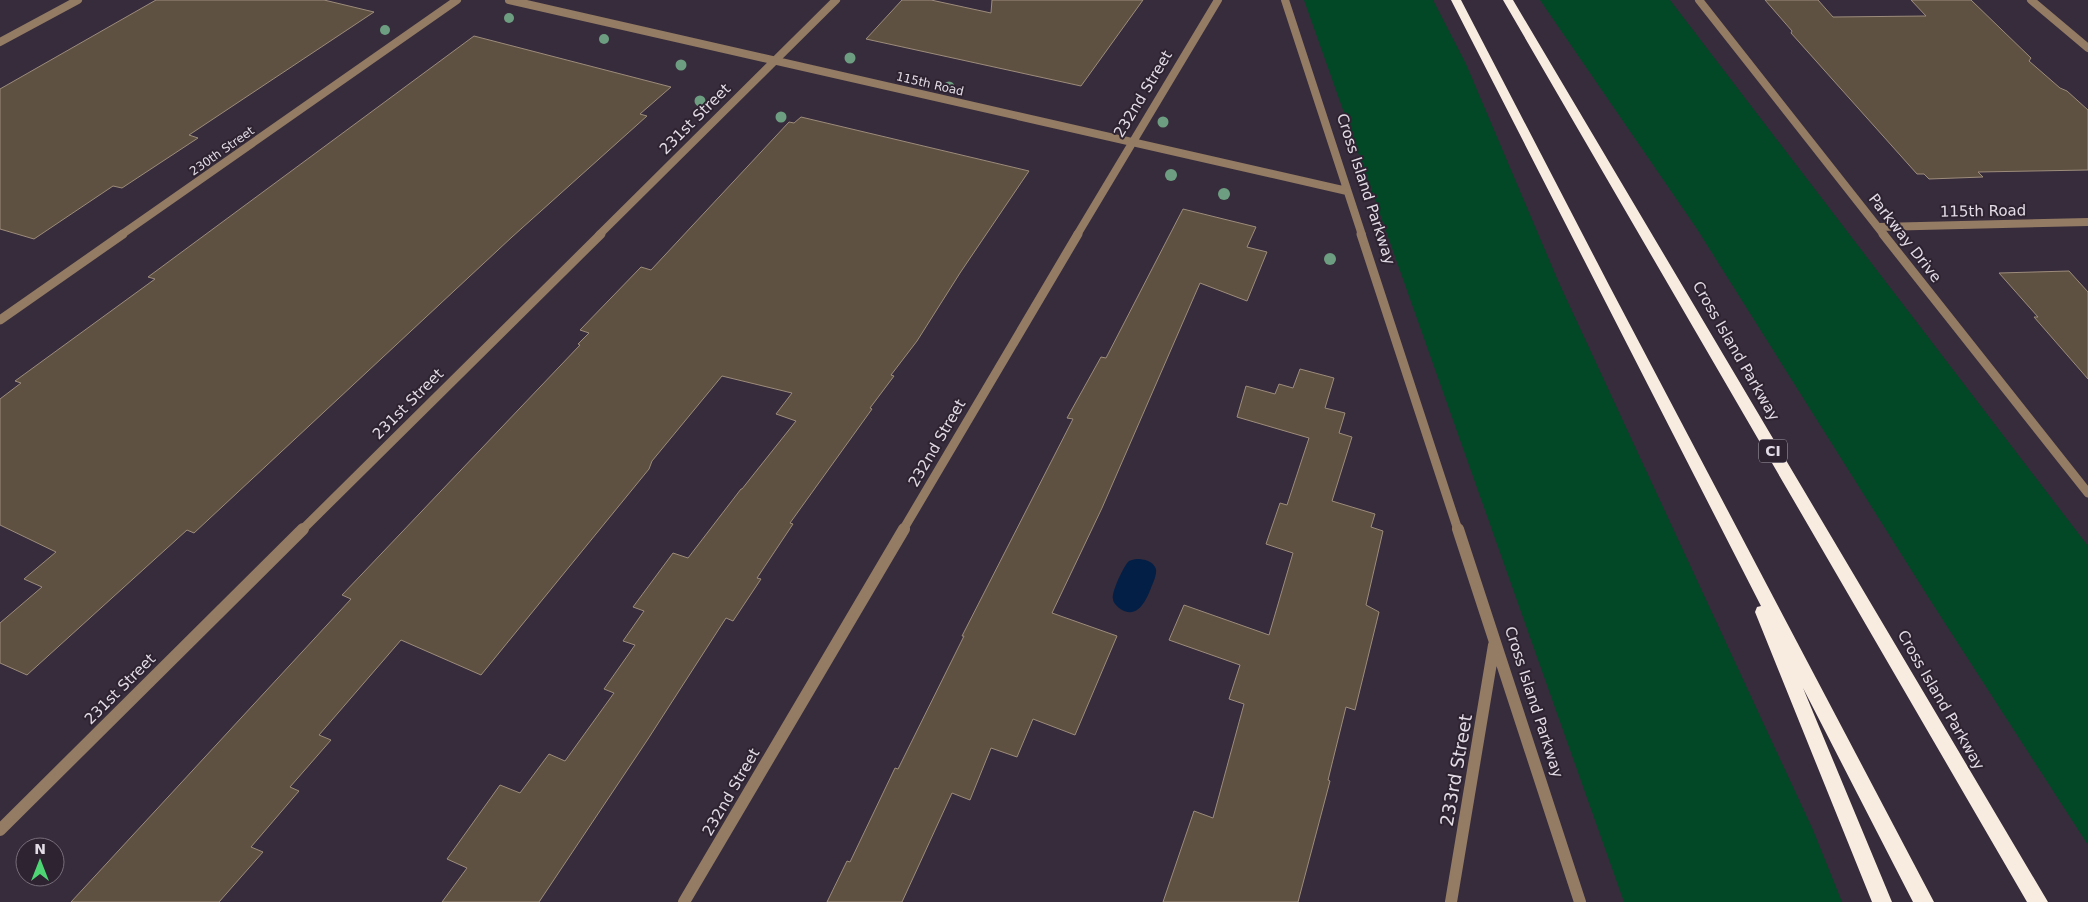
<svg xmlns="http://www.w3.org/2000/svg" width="2088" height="902" viewBox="0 0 2088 902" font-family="'DejaVu Sans',sans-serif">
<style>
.green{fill:#024826}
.water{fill:#041f46}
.building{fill:#5f5142;stroke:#9c8c7c}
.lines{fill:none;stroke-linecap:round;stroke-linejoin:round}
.street-far2{stroke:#937b64;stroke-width:8}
.street-far1{stroke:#937b64;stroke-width:9}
.street{stroke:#937b64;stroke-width:12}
.highway{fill:#f8ece1;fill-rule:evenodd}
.tree{fill:#6d9e81}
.labels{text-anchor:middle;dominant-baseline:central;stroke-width:4;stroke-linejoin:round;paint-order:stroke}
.far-street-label{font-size:12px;fill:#e3dce6;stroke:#2d2331}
.shield{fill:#2d2331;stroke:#aca4b0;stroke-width:1}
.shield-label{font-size:14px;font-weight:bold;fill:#e3dce6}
.street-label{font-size:15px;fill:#e3dce6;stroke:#2d2331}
.near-street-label{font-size:18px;fill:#e3dce6;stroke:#2d2331}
</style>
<rect width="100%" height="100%" fill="#372c3b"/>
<path class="green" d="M 1304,0 L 1433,0 L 1466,64 L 1559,283 L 1813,830 L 1842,902 L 1624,902 Z
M 1540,0 L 1670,0 L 2088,546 L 2088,845 L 1932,603 L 1697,229 Z"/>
<path class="water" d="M 1137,559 C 1144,559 1153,561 1156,569 C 1157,575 1153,583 1151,588 C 1146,601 1137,621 1119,608 C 1117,606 1113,603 1113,599 C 1111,593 1124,565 1129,561 C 1132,560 1134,559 1137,559 Z"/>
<path class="building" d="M 156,0 L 324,0 L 374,12 L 189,135 L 198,138 L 122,188 L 113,186 L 34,239 L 0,229 L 0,89 Z
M 902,0 L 931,0 L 991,13 L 992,0 L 1143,0 L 1081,86 L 866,39 Z
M 1765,0 L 1818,0 L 1833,17 L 1926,16 L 1911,0 L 1971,0 L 2031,58 L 2029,61 L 2060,88 L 2067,91 L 2088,110 L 2088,170 L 1978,172 L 1983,177 L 1929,179 L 1924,174 L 1917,174 L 1791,33 L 1792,31 Z
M 474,36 L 671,87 L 640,114 L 647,116 L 512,237 L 194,533 L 187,530 L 27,675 L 0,663 L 0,623 L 42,587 L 24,579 L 56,552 L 0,525 L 0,399 L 21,383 L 15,381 L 155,279 L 148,277 Z
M 801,117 L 1029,171 L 960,273 L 917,341 L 891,375 L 894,376 L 870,408 L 872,409 L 790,523 L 793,524 L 757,578 L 761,579 L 733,621 L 726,618 L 648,739 L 539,902 L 442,902 L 467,868 L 447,859 L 500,785 L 520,793 L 549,754 L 565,761 L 614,693 L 604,689 L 635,645 L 623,641 L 644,611 L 633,607 L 673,553 L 688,558 L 741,489 L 742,489 L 796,421 L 776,414 L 792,393 L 722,376 L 652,461 L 649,469 L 481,675 L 401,640 L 319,735 L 331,740 L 290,787 L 299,791 L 251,847 L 263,852 L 219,902 L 71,902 L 351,599 L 342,595 L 580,345 L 578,344 L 589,333 L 580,330 L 641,267 L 651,270 L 789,122 L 794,123 Z
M 1183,209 L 1256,227 L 1247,247 L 1267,252 L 1247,301 L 1200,283 L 1102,508 L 1052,613 L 1117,636 L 1075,735 L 1033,719 L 1017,757 L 991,748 L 970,800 L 952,793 L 902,902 L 827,902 L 847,861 L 850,862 L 895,768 L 898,769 L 964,636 L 962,636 L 1073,419 L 1067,418 L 1101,357 L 1106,358 Z
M 2069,271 L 2088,292 L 2088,379 L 2034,317 L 2038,317 L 1999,273 Z
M 1300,369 L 1334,378 L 1325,408 L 1345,413 L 1339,433 L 1352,437 L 1332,501 L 1375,514 L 1371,527 L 1383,531 L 1366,605 L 1379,612 L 1355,710 L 1346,707 L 1328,780 L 1330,781 L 1298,902 L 1163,902 L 1194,811 L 1213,818 L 1244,704 L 1229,699 L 1240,665 L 1169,640 L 1184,605 L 1269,635 L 1293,553 L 1266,544 L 1280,503 L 1287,505 L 1309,438 L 1237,417 L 1246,386 L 1275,394 L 1279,384 L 1293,388 Z"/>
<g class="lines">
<path class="street-far2" d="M 509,0 L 1347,191
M 1285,0 L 1362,235
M 1699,0 L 1884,235
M 2031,0 L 2088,48
M 0,42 L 78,0
M 1879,227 L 2088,222
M 121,235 L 457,0
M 599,235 L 836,0
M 1077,235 L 1218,0"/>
<path class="street-far1" d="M 1361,234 L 1458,530
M 1883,234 L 2088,493
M 0,320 L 123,234
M 302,530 L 601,234
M 903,530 L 1078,234"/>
<path class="street" d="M 1458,529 L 1580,902
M 0,830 L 303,529
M 684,902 L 904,529
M 1451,902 L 1494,645"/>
<path class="highway" d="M 1451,0 L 1461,0 L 1610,287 L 1934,902 L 1913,902 L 1803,688 L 1892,902 L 1872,902 L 1755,612 L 1757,607 L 1761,606 Z
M 1503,0 L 1513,0 L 2048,902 L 2027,902 Z"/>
</g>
<g class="tree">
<circle cx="509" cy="18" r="5"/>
<circle cx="385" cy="30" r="5"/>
<circle cx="604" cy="39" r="5"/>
<circle cx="850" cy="58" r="5.5"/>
<circle cx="681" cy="65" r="5.5"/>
<circle cx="949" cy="87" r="5.5"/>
<circle cx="700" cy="101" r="5.5"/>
<circle cx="781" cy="117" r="5.5"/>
<circle cx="1163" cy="122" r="5.5"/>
<circle cx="1171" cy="175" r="6"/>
<circle cx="1224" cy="194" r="6"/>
<circle cx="1330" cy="259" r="6"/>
</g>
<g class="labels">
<g class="far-street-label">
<text transform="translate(930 84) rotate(13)">115th Road</text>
<text transform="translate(222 151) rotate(-35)">230th Street</text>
</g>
<rect class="shield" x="1759" y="439.5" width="28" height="23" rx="4"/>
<g class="shield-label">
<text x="1773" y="451">CI</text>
</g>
<g class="street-label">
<text transform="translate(1143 94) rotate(-59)">232nd Street</text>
<text transform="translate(695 119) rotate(-45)">231st Street</text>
<text transform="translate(1366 189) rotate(72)">Cross Island Parkway</text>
<text transform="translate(1983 211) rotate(-1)">115th Road</text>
<text transform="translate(1905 238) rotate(52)">Parkway Drive</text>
<text transform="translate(1736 351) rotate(60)">Cross Island Parkway</text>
<text transform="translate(408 404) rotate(-45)">231st Street</text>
<text transform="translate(937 443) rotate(-60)">232nd Street</text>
<text transform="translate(120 689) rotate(-45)">231st Street</text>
<text transform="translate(1941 700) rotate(60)">Cross Island Parkway</text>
<text transform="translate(1534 702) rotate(72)">Cross Island Parkway</text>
<text transform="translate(731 792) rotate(-60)">232nd Street</text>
</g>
<g class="near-street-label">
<text transform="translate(1456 770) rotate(-80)">233rd Street</text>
</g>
</g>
<g transform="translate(40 862)"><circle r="24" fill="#2d2331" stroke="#766d79"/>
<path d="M0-4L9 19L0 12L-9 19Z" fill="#4ed675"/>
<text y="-8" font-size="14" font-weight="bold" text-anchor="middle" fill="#e3dce6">N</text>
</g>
</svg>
